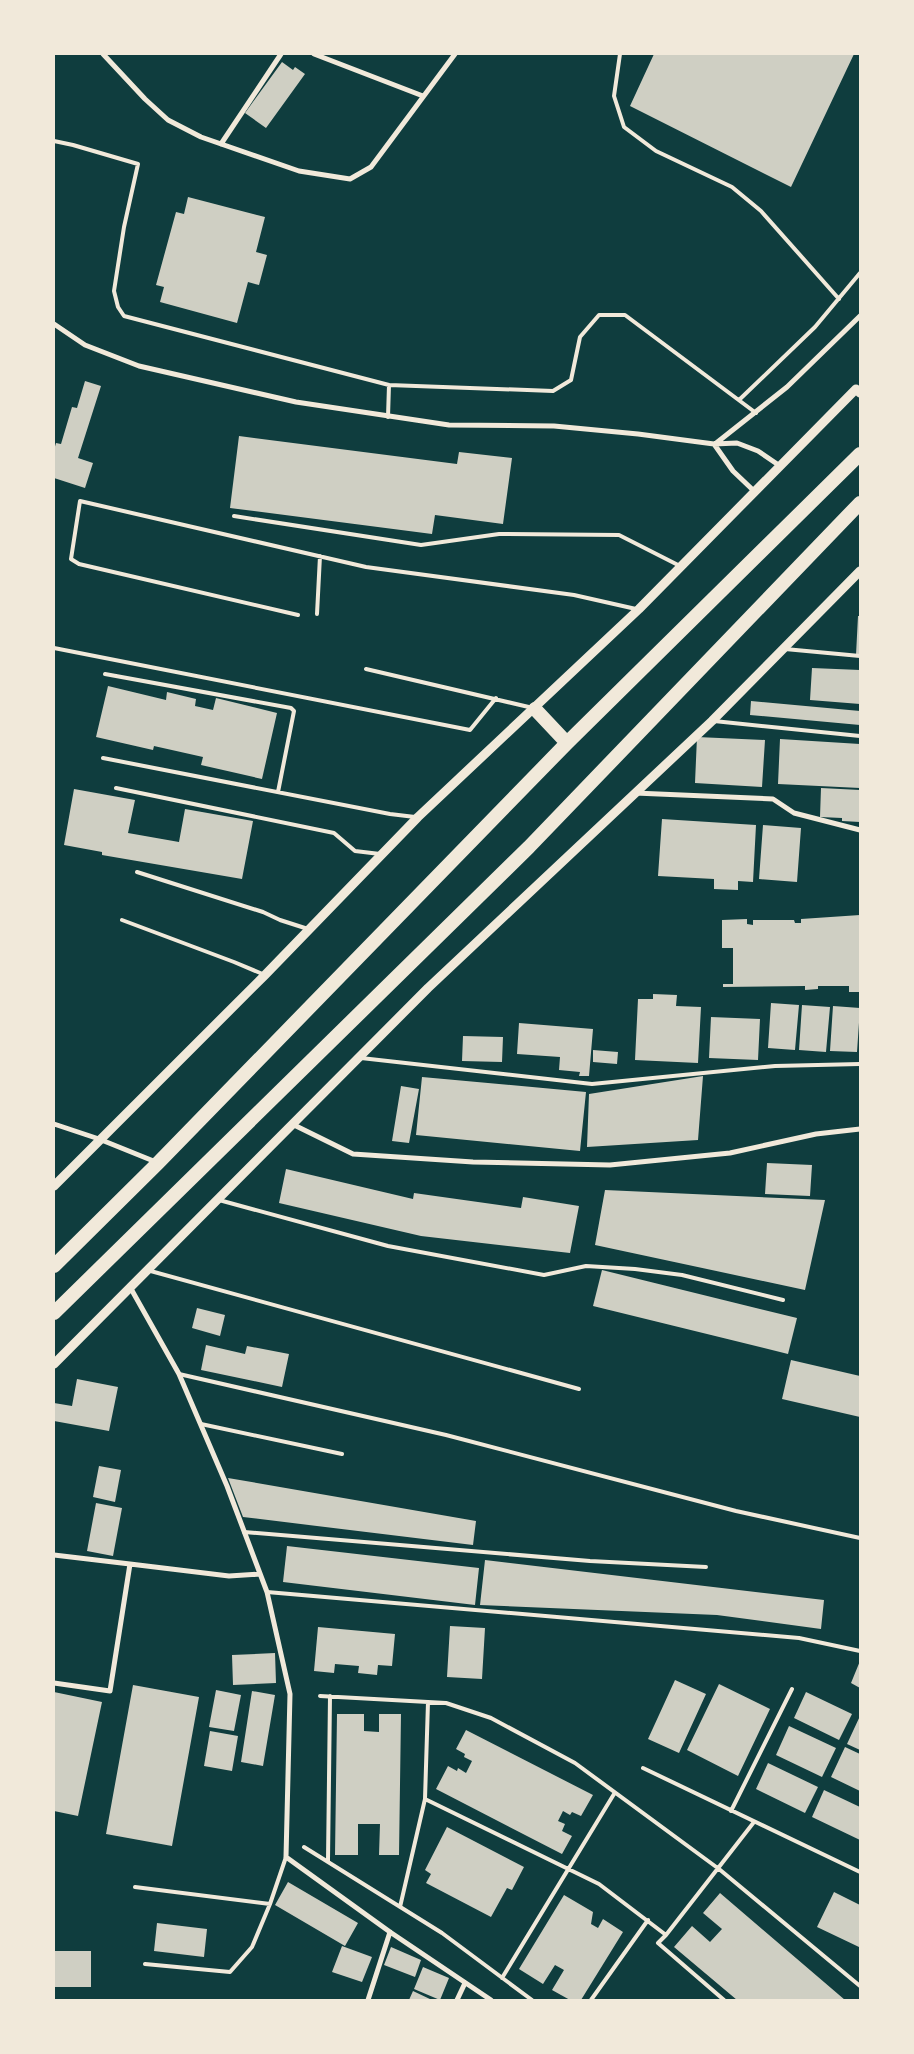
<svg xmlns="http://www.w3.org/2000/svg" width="914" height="2054" viewBox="0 0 914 2054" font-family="Raleway,sans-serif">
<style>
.building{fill:#cfcfc3}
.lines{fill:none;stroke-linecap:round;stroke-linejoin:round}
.service{stroke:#f1e9da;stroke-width:4}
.minor{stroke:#f1e9da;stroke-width:5}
.tertiary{stroke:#f1e9da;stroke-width:9}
.trunk{stroke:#f1e9da;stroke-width:14}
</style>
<rect width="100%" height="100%" fill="#0f3d3e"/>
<path class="building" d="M 654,54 L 854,54 L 791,187 L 630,106 Z
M 282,62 L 293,70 L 295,67 L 305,74 L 266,128 L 245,113 Z
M 188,197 L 265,217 L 256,252 L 267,255 L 259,285 L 248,282 L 237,323 L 160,302 L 164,287 L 156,285 L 176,212 L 184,214 Z
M 85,381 L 101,386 L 78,458 L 93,463 L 85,488 L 54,478 L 54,450 L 56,443 L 61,444 L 72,407 L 77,408 Z
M 239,436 L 457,464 L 459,452 L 512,458 L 503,524 L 435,515 L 432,534 L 230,508 Z
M 858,616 L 860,616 L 860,655 L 856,655 Z
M 812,668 L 860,670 L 860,704 L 810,700 Z
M 108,686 L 166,700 L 167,692 L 196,699 L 195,706 L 213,710 L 216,698 L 277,713 L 262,779 L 201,765 L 203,757 L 154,746 L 153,750 L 96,737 Z
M 751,701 L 860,711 L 860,725 L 750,715 Z
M 697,737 L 765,740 L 762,787 L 695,783 Z
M 780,739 L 860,744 L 860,788 L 778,784 Z
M 821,788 L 860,790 L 860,822 L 842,821 L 842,818 L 820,817 Z
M 74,789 L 135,800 L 128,833 L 179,842 L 185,809 L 253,821 L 242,879 L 102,855 L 102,852 L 64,845 Z
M 662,819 L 756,825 L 753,882 L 738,881 L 738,890 L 714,889 L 714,879 L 658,876 Z
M 763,825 L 801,828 L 797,882 L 759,879 Z
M 860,915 L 860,992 L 849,992 L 849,986 L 818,986 L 818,989 L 805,990 L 805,986 L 723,987 L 723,984 L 733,984 L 733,948 L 722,948 L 722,920 L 747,919 L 747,924 L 753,925 L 753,920 L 794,920 L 795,923 L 801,923 L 801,919 Z
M 653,994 L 677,995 L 676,1006 L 701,1007 L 698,1063 L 635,1060 L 638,999 L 653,999 Z
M 771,1003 L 799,1005 L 795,1050 L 768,1048 Z
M 802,1005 L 830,1007 L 826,1052 L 799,1050 Z
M 833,1006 L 860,1008 L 857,1052 L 830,1051 Z
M 711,1017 L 760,1019 L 758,1060 L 709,1058 Z
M 519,1023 L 593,1029 L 589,1076 L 579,1076 L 580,1072 L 559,1070 L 560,1057 L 517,1054 Z
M 463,1036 L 503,1037 L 502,1062 L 462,1061 Z
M 593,1050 L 618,1052 L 617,1064 L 593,1062 Z
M 703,1076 L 698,1140 L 587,1147 L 589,1094 Z
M 422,1077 L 586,1092 L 580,1151 L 416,1135 Z
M 401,1086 L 419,1089 L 409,1143 L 392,1141 Z
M 767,1163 L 812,1165 L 810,1196 L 765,1194 Z
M 286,1169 L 413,1199 L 414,1193 L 521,1208 L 523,1197 L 579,1206 L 570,1253 L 421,1236 L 279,1203 Z
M 605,1190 L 825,1200 L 805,1290 L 595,1245 Z
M 602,1270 L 797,1318 L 788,1354 L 593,1306 Z
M 197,1308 L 225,1315 L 220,1336 L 192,1328 Z
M 206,1345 L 245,1354 L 247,1346 L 289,1354 L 282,1387 L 201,1370 Z
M 791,1360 L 860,1376 L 860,1417 L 782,1399 Z
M 77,1379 L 118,1387 L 109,1431 L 54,1421 L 54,1403 L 72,1406 Z
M 99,1466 L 121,1470 L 115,1502 L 93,1497 Z
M 228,1478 L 476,1521 L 473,1545 L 243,1517 Z
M 96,1503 L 122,1508 L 113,1556 L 87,1551 Z
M 287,1546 L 479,1568 L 475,1605 L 283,1582 Z
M 485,1560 L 824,1600 L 821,1629 L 717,1615 L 480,1605 Z
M 450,1626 L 485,1628 L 482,1679 L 447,1677 Z
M 318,1627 L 395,1634 L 392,1666 L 378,1665 L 377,1675 L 358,1673 L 359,1666 L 335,1664 L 334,1673 L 314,1671 Z
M 275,1653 L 276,1683 L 233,1685 L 232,1655 Z
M 860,1661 L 860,1688 L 851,1683 Z
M 675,1680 L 706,1694 L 679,1753 L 648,1739 Z
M 719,1684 L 770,1709 L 738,1776 L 687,1750 Z
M 133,1685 L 199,1697 L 172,1846 L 106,1834 Z
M 216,1690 L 241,1695 L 234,1731 L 209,1727 Z
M 252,1691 L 275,1695 L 263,1766 L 241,1762 Z
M 54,1692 L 102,1702 L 78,1816 L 54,1811 Z
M 806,1692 L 852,1714 L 839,1740 L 794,1718 Z
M 337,1714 L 364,1714 L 364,1731 L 379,1732 L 379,1714 L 401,1714 L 399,1855 L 379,1855 L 380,1824 L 358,1824 L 358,1855 L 335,1855 Z
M 860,1716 L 860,1750 L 847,1744 Z
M 789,1726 L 836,1748 L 822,1777 L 776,1755 Z
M 466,1730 L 593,1795 L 581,1816 L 572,1812 L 570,1815 L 563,1811 L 558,1821 L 565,1824 L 562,1831 L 572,1836 L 562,1854 L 436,1789 L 448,1766 L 457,1771 L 458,1768 L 466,1773 L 472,1761 L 464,1757 L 465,1754 L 456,1749 Z
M 210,1731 L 238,1736 L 232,1771 L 204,1766 Z
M 845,1747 L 860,1754 L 860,1791 L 831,1777 Z
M 768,1763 L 818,1787 L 805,1813 L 756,1789 Z
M 824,1790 L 860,1807 L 860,1840 L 812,1817 Z
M 447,1827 L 524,1867 L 512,1890 L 507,1888 L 491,1917 L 426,1883 L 431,1874 L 425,1870 Z
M 288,1882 L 358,1923 L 345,1946 L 275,1905 Z
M 834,1892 L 860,1905 L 859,1947 L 817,1927 Z
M 720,1893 L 845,2000 L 737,2000 L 674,1947 L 692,1926 L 710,1942 L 722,1929 L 703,1913 Z
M 564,1895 L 593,1912 L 591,1924 L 598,1928 L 603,1919 L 623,1932 L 581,2000 L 570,2000 L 552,1990 L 564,1970 L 555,1965 L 543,1984 L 519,1969 Z
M 157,1923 L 207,1929 L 204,1957 L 154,1951 Z
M 342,1946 L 372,1957 L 362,1982 L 332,1972 Z
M 391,1947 L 421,1960 L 415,1977 L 384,1965 Z
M 54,1951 L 91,1951 L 91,1987 L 54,1987 Z
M 423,1967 L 449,1978 L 440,2000 L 414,1989 Z
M 413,1991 L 432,2000 L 409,2000 Z"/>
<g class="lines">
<path class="service" d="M 620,54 L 614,96 L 624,127 L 656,151 L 732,187 L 761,211 L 839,299
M 54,141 L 73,145 L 138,164 L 124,227 L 114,291 L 118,307 L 124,316 L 389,385 L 388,417
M 389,385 L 553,391 L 571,380 L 580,337 L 599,315 L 625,315 L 756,413
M 739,400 L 815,327 L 860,273
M 234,516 L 421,545 L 499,534 L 619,535 L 680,566
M 317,614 L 320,556
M 298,615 L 79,564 L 71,559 L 80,501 L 366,567 L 574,595 L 636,609
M 54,648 L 470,730 L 496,698
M 785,649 L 860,656
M 366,669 L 533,708
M 105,674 L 291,708 L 294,711 L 278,792
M 714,721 L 860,736
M 103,758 L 390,814 L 415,817
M 116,788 L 334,833 L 355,851 L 380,854
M 137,872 L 263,912 L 280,920 L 308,929
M 122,920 L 234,962 L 265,975
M 361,1058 L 592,1084 L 775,1066 L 860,1064
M 219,1200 L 388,1246 L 544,1275 L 586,1266 L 635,1269 L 682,1275 L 783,1300
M 147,1270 L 579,1389
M 179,1374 L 446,1435 L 736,1511 L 860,1538
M 201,1424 L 342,1454
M 244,1532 L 590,1561 L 706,1567
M 267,1592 L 799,1638 L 860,1651
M 320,1696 L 446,1703 L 491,1718 L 575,1763 L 719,1869 L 860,1986
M 643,1768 L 860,1872
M 425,1799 L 599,1884 L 666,1935 L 754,1822
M 731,1811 L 792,1689
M 304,1847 L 442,1933 L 532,2000
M 328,1861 L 330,1696
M 135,1887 L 270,1904
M 400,1907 L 425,1799 L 428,1702
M 666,1935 L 658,1943 L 724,2000
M 145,1964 L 230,1972 L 252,1947 L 270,1904 L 286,1857
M 502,1978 L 614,1794
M 591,2000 L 648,1920"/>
<path class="minor" d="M 103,54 L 145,99 L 168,120 L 201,137 L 299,171 L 350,179 L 371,167 L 455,54
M 314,54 L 423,96
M 221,144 L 281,54
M 54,324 L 85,345 L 139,366 L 296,402 L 449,425 L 554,426 L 638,434 L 714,444 L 737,443 L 758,451 L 780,466
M 714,444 L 733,471 L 754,491
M 715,444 L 787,387 L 860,316
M 635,793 L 773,799 L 794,813 L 860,830
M 54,1124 L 99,1139 L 156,1162
M 292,1124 L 353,1154 L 473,1162 L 610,1165 L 730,1153 L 816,1134 L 860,1129
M 130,1287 L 179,1374 L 227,1486 L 267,1592 L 290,1694 L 286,1857 L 390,1932 L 491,2000
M 54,1555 L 130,1564 L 110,1691 L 54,1683
M 130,1564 L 229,1576 L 260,1574
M 368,2000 L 390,1932
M 457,2000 L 465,1983"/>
<path class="tertiary" d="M 54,1186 L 265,975 L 418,817 L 639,609 L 856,389 L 860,393
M 54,1364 L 428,988 L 712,721 L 860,571"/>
<path class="trunk" d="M 535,709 L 567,743
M 54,1266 L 158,1163 L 567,743 L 860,454
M 54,1313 L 529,847 L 860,503"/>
</g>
<rect width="914" height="2054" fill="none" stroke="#f1e9da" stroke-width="110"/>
</svg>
